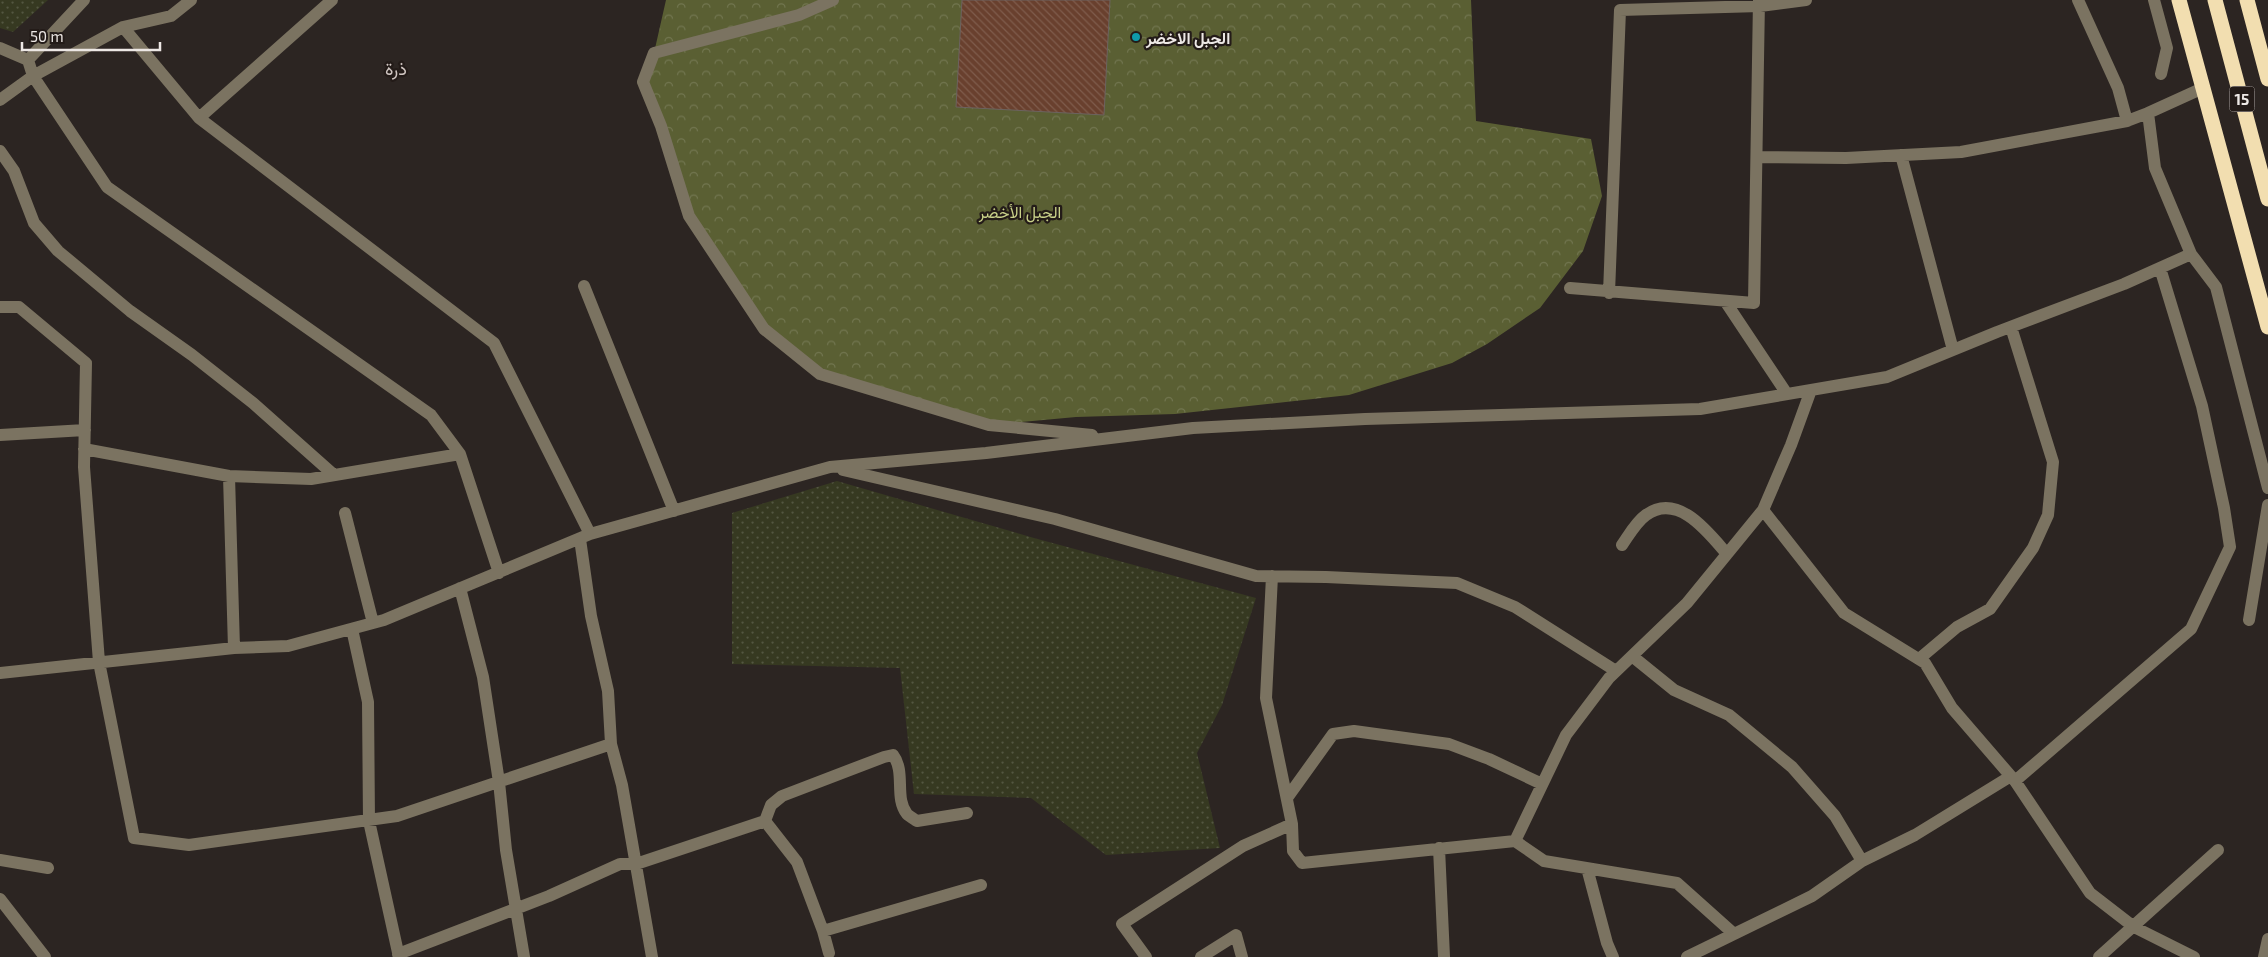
<svg xmlns="http://www.w3.org/2000/svg" width="2268" height="957" viewBox="0 0 2268 957" font-family="'Exo 2',Vazirmatn,sans-serif">
<style>
.grass{fill:url(#grass-dots)}
.forest{fill:url(#forest-crowns)}
.building{fill:url(#building-back-hatch);stroke:#6c6360}
.lines{fill:none;stroke-linecap:round;stroke-linejoin:round}
.minor{stroke:#7b7361;stroke-width:12}
.highway{stroke:#f2deb0;stroke-width:15}
.culture-dot{fill:#0f9aa8;stroke:#231b18;stroke-width:2}
.labels{text-anchor:middle;dominant-baseline:central;stroke-width:4.5;stroke-linejoin:round;paint-order:stroke}
.shield{fill:#231b18;stroke:#b0aaa8;stroke-width:1}
.shield-label{font-size:15px;font-weight:bold;fill:#ede8e5}
.poi-label{font-size:16px;font-weight:bold;fill:#ede8e5;stroke:#231b18;text-anchor:start}
.park-label{font-size:16px;fill:#c9d189;stroke:#231b18}
.neighbourhood-label{font-size:18px;fill:#cec4c0;stroke:#231b18}
</style>
<defs>
<pattern id="grass-dots" width="8" height="8" patternUnits="userSpaceOnUse" patternTransform="scale(1.25)"><rect width="8" height="8" fill="#363921"/><path d="M2 2h.1M6 6h.1" fill="none" stroke="#535641" stroke-width="1.8" stroke-linecap="round"/></pattern>
<pattern id="forest-crowns" width="20" height="18" patternUnits="userSpaceOnUse" patternTransform="scale(1.25)"><rect width="20" height="18" fill="#5a5f33"/><path d="M2 6a3 3 0 1 1 6 0M12 15a3 3 0 1 1 6 0" fill="none" stroke="#727650"/></pattern>
<pattern id="building-back-hatch" width="6" height="6" patternUnits="userSpaceOnUse" patternTransform="scale(1.25)"><rect width="6" height="6" fill="#69402e"/><path d="M-1 5l2 2M0 0l6 6M5-1l2 2" fill="none" stroke="#7f5c4c"/></pattern>
</defs>
<rect width="100%" height="100%" fill="#2c2522"/>
<path class="grass" d="M 0,0 L 48,0 L 13,32 L 0,28 Z
M 837,481 L 1034,538 L 1256,598 L 1222,705 L 1197,753 L 1220,848 L 1106,855 L 1031,798 L 914,794 L 900,668 L 732,664 L 732,513 Z"/>
<path class="forest" d="M 666,0 L 1471,0 L 1476,121 L 1591,139 L 1602,196 L 1583,251 L 1540,308 L 1487,344 L 1452,363 L 1349,395 L 1175,414 L 1076,417 L 989,425 L 820,374 L 764,329 L 689,216 L 643,82 L 654,53 Z"/>
<path class="building" d="M 962,0 L 1110,0 L 1104,115 L 956,107 Z"/>
<g class="lines">
<path class="minor" d="M 833,0 L 799,15 L 654,53 L 643,82 L 661,126 L 689,216 L 764,329 L 820,374 L 989,425 L 1092,435
M 2078,0 L 2118,88 L 2127,121 L 2148,113
M 2154,0 L 2167,48 L 2161,74
M 123,27 L 199,118 L 494,343 L 590,534
M 0,48 L 28,60 L 33,76 L 107,187 L 431,415 L 460,454 L 499,573
M 28,60 L 84,0
M 2203,88 L 2148,113 L 2155,168 L 2191,254 L 2216,287 L 2268,488
M 0,100 L 33,76 L 123,27 L 171,16 L 191,0
M 199,118 L 332,0
M 0,151 L 14,171 L 34,223 L 58,251 L 130,311 L 192,355 L 253,403 L 334,475
M 1901,155 L 1953,350
M 1757,157 L 1846,158 L 1961,152 L 2127,121
M 584,286 L 674,511
M 1570,288 L 1754,303 L 1759,0
M 1609,293 L 1620,10 L 1760,6 L 1806,0
M 1725,301 L 1787,394
M 0,307 L 19,307 L 86,363 L 84,467 L 99,662 L 134,838 L 189,845 L 397,816 L 611,744
M 0,435 L 85,430
M 84,449 L 229,476 L 311,479 L 460,454
M 843,470 L 1055,519 L 1256,576 L 1326,577 L 1457,583 L 1515,607 L 1616,671
M 229,476 L 234,648
M 1763,510 L 1844,613 L 1925,663 L 1952,708 L 2015,781 L 2090,893 L 2134,927 L 2194,957
M 345,513 L 373,623
M 580,539 L 591,616 L 608,691 L 611,744 L 622,785 L 652,957
M 1622,545 C 1629,535 1636,522 1646,515 C 1678,492 1708,532 1727,554
M 1272,576 L 1266,698 L 1292,824 L 1293,851 L 1302,863 L 1515,841 L 1544,861 L 1677,883 L 1734,934
M 460,588 L 483,677 L 499,782 L 506,850 L 524,957
M 2249,620 L 2268,505
M 352,629 L 368,702 L 369,821 L 399,957
M 1632,656 L 1674,690 L 1729,715 L 1792,767 L 1835,816 L 1862,861
M 1919,659 L 1957,627 L 1990,609 L 2033,548 L 2048,515 L 2053,462 L 2011,327
M 0,673 L 234,648 L 288,646 L 384,620 L 590,534 L 830,467 L 986,453 L 1193,428 L 1365,419 L 1700,409 L 1887,377 L 1997,332 L 2124,284 L 2191,254
M 2015,781 L 2191,629 L 2230,547 L 2224,508 L 2202,406 L 2160,268
M 1287,798 L 1333,734 L 1354,731 L 1449,744 L 1489,759 L 1542,784
M 765,821 L 771,805 L 782,796 L 884,757 L 893,755 C 906,772 894,798 907,814 C 909,816 914,819 917,821 L 967,813
M 765,821 L 797,862 L 823,931 L 829,953
M 1515,841 L 1566,735 L 1609,678 L 1687,603 L 1763,510 L 1791,445 L 1811,390
M 1439,848 L 1444,957
M 0,860 L 48,868
M 1587,868 L 1607,943 L 1613,957
M 0,899 L 45,957
M 823,931 L 981,885
M 398,954 L 549,896 L 620,864 L 636,864 L 765,821
M 1146,957 L 1122,924 L 1243,846 L 1292,824
M 1201,957 L 1236,935 L 1242,957
M 1687,957 L 1812,896 L 1862,861 L 1915,835 L 2011,776
M 2099,957 L 2218,850
M 2264,957 L 2268,939"/>
<path class="highway" d="M 2179,0 L 2268,327
M 2215,0 L 2268,199
M 2247,0 L 2268,79"/>
</g>
<circle class="culture-dot" cx="1136" cy="37" r="5"/>
<g class="labels">
<rect class="shield" x="2229.5" y="86.5" width="25" height="25" rx="4"/>
<g class="shield-label">
<text x="2242" y="99">15</text>
</g>
<g class="poi-label">
<text x="1146" y="37">الجبل الاخضر</text>
</g>
<g class="park-label">
<text x="1020" y="211">الجبل الأخضر</text>
</g>
<g class="neighbourhood-label">
<text x="396" y="68">ذرة</text>
</g>
</g>
<path d="M22 42v8h138v-8" fill="none" stroke="#ede8e5" stroke-width="2.5"/>
<text x="30" y="42" font-size="15" fill="#ede8e5" stroke="#231b18" stroke-width="4" paint-order="stroke">50 m</text>
</svg>
